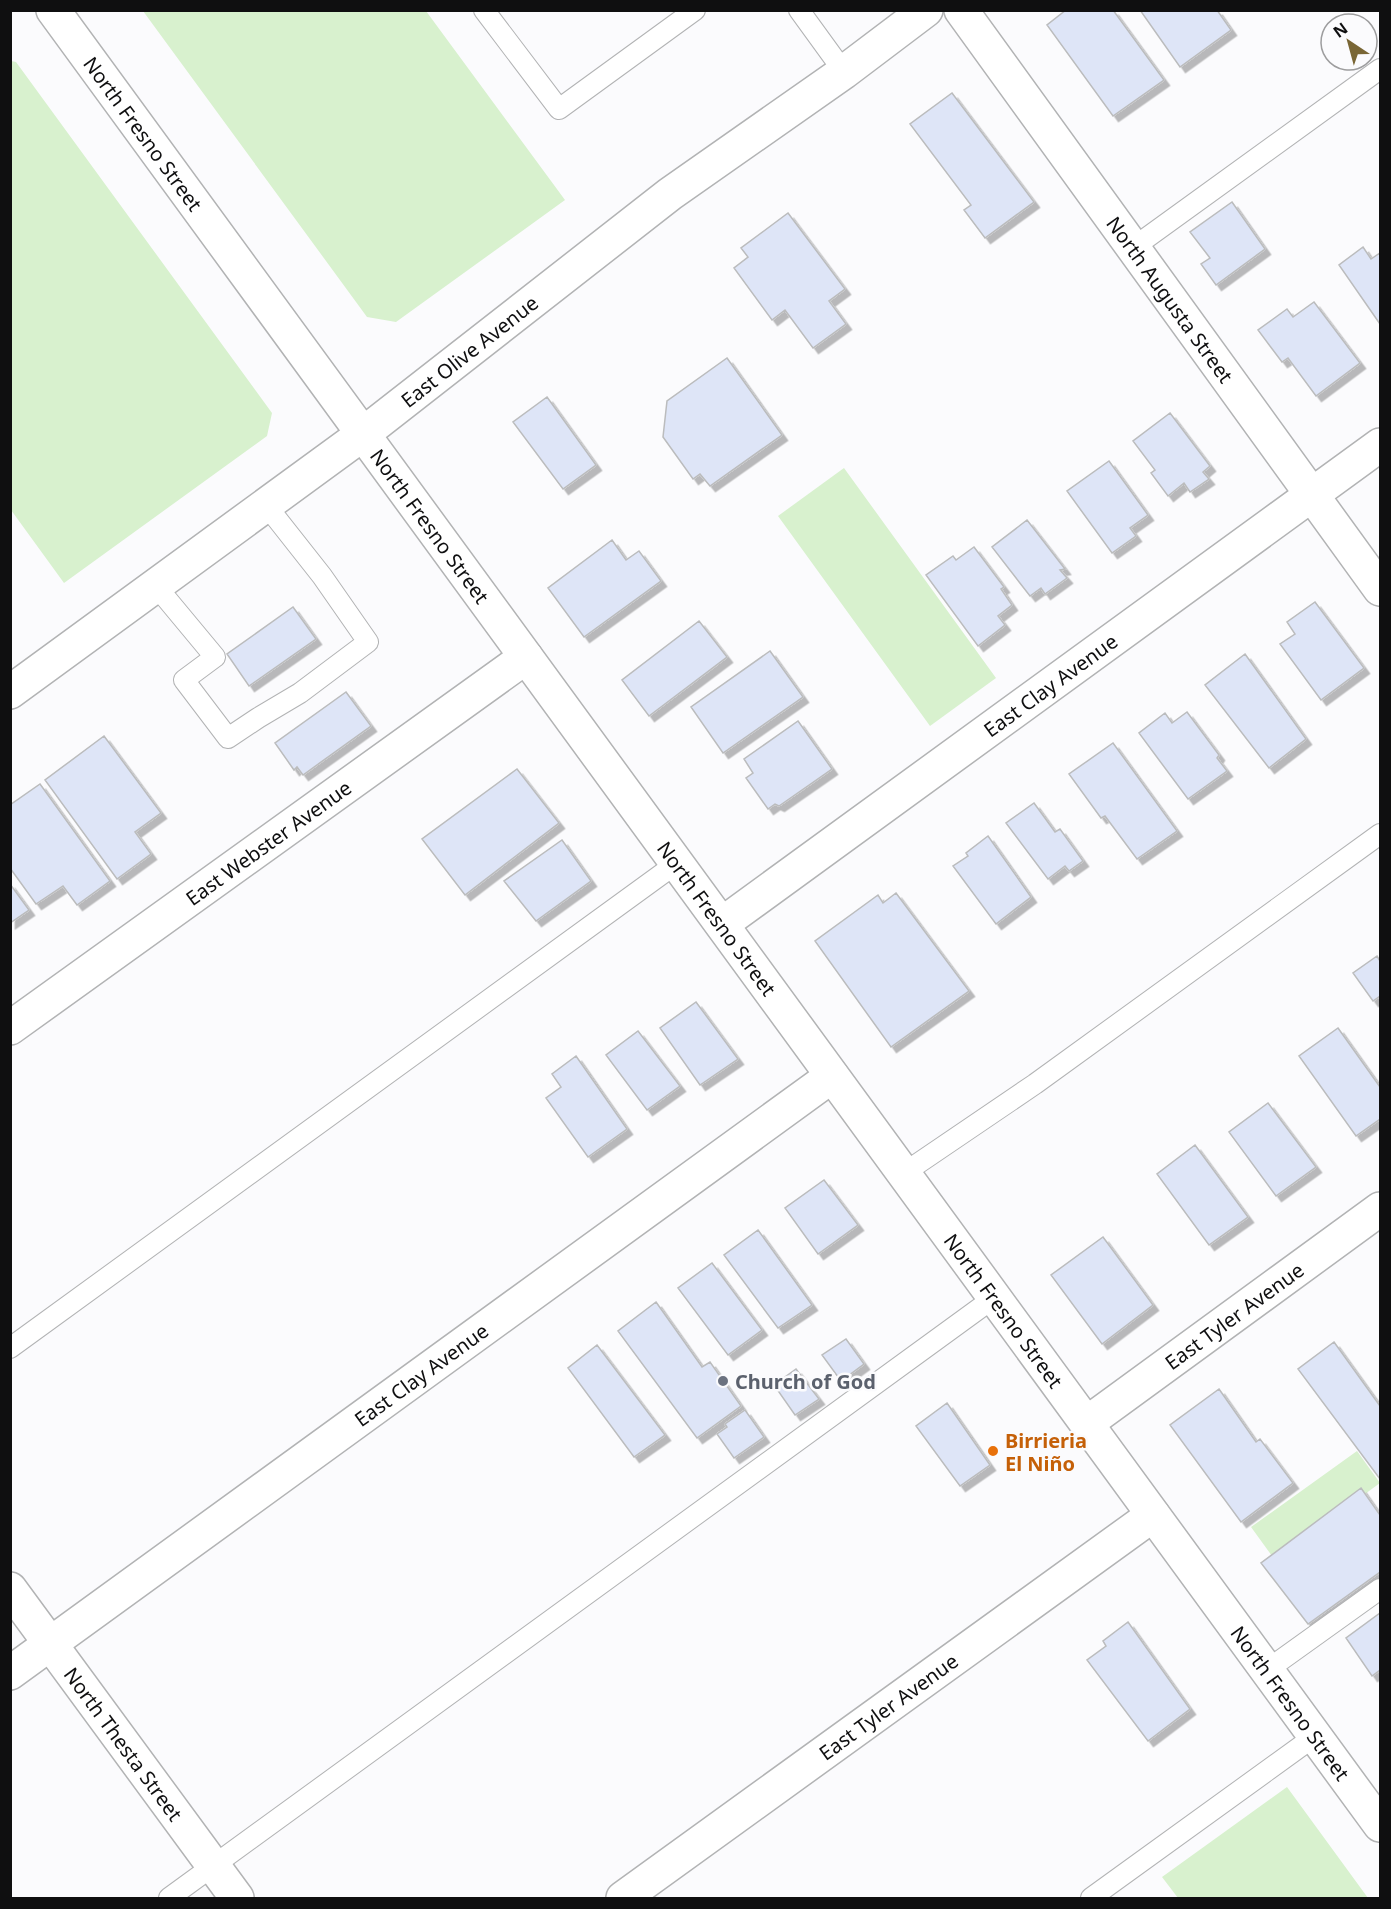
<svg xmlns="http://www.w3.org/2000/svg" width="1391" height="1909" viewBox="0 0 1391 1909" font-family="'Noto Sans',sans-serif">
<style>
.green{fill:#d8f1ce}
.building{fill:#dee5f7;stroke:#bbbcbd;stroke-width:1.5;filter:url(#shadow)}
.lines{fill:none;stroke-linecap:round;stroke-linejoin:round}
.service-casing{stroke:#b2b3b4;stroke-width:22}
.minor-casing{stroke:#b2b3b4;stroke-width:36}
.secondary-casing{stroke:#b2b3b4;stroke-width:36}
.service{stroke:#fff;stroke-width:20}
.minor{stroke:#fff;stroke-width:33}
.secondary{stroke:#fff;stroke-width:33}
.worship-dot{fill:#6b7280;stroke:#fbfbfd;stroke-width:2}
.food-dot{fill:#e8710a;stroke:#fbfbfd;stroke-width:2}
.labels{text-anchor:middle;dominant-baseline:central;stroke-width:5;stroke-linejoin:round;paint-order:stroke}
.street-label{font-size:20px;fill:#0f0f10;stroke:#fbfbfd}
.worship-label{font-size:20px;font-weight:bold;fill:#5b616d;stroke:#fbfbfd;text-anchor:start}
.food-label{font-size:20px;font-weight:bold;fill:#c56008;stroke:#fbfbfd;text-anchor:start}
</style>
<defs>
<filter id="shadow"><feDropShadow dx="5.5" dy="5.5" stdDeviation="0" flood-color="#0004"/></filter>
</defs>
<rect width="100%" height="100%" fill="#fbfbfd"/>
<path class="green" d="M 143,11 L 426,11 L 565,200 L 396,322 L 367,317 Z
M 11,61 L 16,62 L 272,413 L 267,436 L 64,583 L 11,510 Z
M 844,468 L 996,678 L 930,726 L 778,516 Z
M 1357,1451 L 1380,1483 L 1275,1560 L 1251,1527 Z
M 1287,1787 L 1368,1898 L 1178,1898 L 1162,1877 Z"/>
<path class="building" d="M 1066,10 L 1113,10 L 1164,80 L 1113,116 L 1047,25 Z
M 1140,10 L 1217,10 L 1231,30 L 1180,67 Z
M 952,93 L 1034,202 L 985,238 L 964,210 L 971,205 L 910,124 Z
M 1232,202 L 1265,249 L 1216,285 L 1201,264 L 1210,258 L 1190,232 Z
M 788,213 L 845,289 L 829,301 L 846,324 L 813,348 L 785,310 L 772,320 L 734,268 L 748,257 L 741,248 Z
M 1363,247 L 1371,259 L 1380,253 L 1380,324 L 1339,265 Z
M 1314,302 L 1360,363 L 1316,396 L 1288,358 L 1282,362 L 1258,330 L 1287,309 L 1293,317 Z
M 727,358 L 782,435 L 710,486 L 700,474 L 693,479 L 663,437 L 667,401 Z
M 547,397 L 596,465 L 563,489 L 513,422 Z
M 1170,413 L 1210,466 L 1203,472 L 1209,479 L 1190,492 L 1184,483 L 1168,496 L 1151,473 L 1155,470 L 1133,441 Z
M 1109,461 L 1148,515 L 1130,528 L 1136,536 L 1112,553 L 1067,491 Z
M 1027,520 L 1065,569 L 1060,570 L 1067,578 L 1045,594 L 1041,588 L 1030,596 L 992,547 Z
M 612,540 L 626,560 L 639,551 L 661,581 L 584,637 L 548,588 Z
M 974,547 L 1004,587 L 1001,589 L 1012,605 L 998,616 L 1005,625 L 978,646 L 926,575 L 953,556 L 956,560 Z
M 1315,602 L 1364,668 L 1321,700 L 1280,644 L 1295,634 L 1287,622 Z
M 293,607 L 316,639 L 249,686 L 227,654 Z
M 699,621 L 727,657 L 649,716 L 622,680 Z
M 770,651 L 803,697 L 723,753 L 691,707 Z
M 1245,654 L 1306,739 L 1269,768 L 1205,685 Z
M 346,692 L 371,726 L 303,775 L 297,767 L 294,770 L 275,743 Z
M 1187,712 L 1219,755 L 1217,758 L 1227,771 L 1188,799 L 1139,733 L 1165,713 L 1172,723 Z
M 798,721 L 832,769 L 779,806 L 775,804 L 768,809 L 746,778 L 753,773 L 744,759 Z
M 104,736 L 161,813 L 135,832 L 151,854 L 117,879 L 45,780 Z
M 1113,743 L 1177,831 L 1137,859 L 1105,816 L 1101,818 L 1069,774 Z
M 517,769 L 559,823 L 465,895 L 422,839 Z
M 40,784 L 110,881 L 77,905 L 63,886 L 36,904 L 10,868 L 10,805 Z
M 1034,803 L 1055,832 L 1060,829 L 1083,861 L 1069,871 L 1065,866 L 1048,879 L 1006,823 Z
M 988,836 L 1031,897 L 996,924 L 953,866 L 968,856 L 966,853 Z
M 562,840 L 591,881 L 536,921 L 504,881 Z
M 10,884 L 29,910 L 10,923 Z
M 896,893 L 969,991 L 891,1047 L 815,941 L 878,895 L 883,903 Z
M 1377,956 L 1380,961 L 1380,996 L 1373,1001 L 1353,973 Z
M 696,1002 L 738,1059 L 700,1085 L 660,1028 Z
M 1338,1028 L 1380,1087 L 1380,1119 L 1356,1136 L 1299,1056 Z
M 638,1031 L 680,1086 L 647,1110 L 606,1055 Z
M 576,1056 L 627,1129 L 588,1157 L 546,1098 L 561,1087 L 552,1074 Z
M 1268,1103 L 1316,1167 L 1276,1196 L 1229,1132 Z
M 1195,1145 L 1248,1217 L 1209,1245 L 1157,1174 Z
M 824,1180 L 858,1225 L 818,1254 L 785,1208 Z
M 758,1230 L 812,1305 L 778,1328 L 724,1255 Z
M 1103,1237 L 1153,1305 L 1102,1344 L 1051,1275 Z
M 712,1263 L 762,1330 L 728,1355 L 678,1288 Z
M 656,1302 L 702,1367 L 710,1362 L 741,1406 L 697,1438 L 618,1331 Z
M 846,1339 L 864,1364 L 841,1381 L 822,1355 Z
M 1334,1342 L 1380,1406 L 1380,1479 L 1298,1369 Z
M 597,1345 L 665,1435 L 634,1457 L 568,1368 Z
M 796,1369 L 819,1399 L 795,1415 L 774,1385 Z
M 1219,1389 L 1256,1442 L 1260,1439 L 1293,1483 L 1241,1522 L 1170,1425 Z
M 947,1403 L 990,1465 L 960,1486 L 916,1426 Z
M 745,1410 L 764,1437 L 734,1458 L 717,1434 L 727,1427 L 725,1424 Z
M 1361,1488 L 1380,1515 L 1380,1572 L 1308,1624 L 1261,1563 Z
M 1380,1613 L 1380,1670 L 1372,1676 L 1346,1638 Z
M 1128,1622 L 1190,1709 L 1148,1741 L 1087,1660 L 1106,1646 L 1103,1641 Z"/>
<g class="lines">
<defs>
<path id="service" d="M 484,10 L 559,109 L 695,10
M 799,10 L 844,72
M 1134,247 L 1380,69
M 156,586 L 215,657 L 184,680 L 228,738 L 258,718 L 300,693 L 368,642 L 322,576 L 266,505
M 904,1173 L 1035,1084 L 1380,834
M 10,1348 L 677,863
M 1267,1670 L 1380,1589
M 169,1898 L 995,1297
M 1091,1898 L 1315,1736"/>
<g id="minor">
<path id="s1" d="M 961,10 L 1380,589"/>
<path id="s2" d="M 722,924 L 1380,445"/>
<path id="s3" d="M 10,1028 L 526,657"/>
<path id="s4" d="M 1087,1423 L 1380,1209"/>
<path id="s5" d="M 10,1589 L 237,1898"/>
<path id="s6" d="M 10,1673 L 832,1076"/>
<path id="s7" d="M 623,1898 L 1153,1515"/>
</g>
<g id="secondary">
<path id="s8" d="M 53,10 L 1380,1825"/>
<path id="s9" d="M 10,692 L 363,434 L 670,194 L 844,72 L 926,10"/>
</g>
</defs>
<use href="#service" class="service-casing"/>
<use href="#minor" class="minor-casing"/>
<use href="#secondary" class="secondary-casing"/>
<use href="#service" class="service"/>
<use href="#minor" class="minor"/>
<use href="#secondary" class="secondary"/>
</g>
<circle class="worship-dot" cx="723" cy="1381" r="6"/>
<circle class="food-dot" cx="993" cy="1451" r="6"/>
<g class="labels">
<g class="street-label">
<text stroke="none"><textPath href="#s8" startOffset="153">North Fresno Street</textPath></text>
<text stroke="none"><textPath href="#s1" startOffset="357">North Augusta Street</textPath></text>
<text stroke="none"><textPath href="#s9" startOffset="572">East Olive Avenue</textPath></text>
<text stroke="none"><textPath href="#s8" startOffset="639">North Fresno Street</textPath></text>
<text stroke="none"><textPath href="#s2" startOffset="406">East Clay Avenue</textPath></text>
<text stroke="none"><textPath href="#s3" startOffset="318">East Webster Avenue</textPath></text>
<text stroke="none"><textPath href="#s8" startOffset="1125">North Fresno Street</textPath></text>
<text stroke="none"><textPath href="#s8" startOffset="1611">North Fresno Street</textPath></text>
<text stroke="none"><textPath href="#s4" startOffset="182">East Tyler Avenue</textPath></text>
<text stroke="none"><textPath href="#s6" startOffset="508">East Clay Avenue</textPath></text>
<text stroke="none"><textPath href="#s8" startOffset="2097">North Fresno Street</textPath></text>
<text stroke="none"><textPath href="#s7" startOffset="327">East Tyler Avenue</textPath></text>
<text stroke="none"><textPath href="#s5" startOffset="192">North Thesta Street</textPath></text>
</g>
<g class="worship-label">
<text x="735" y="1381">Church of God</text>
</g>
<g class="food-label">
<text x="1005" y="1440">Birrieria<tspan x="1005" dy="23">El Niño</tspan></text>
</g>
</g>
<rect width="1391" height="1909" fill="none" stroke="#0f0f10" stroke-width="24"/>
<g transform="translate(1349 42) rotate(324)"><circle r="28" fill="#fbfbfd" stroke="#9d9d9e" stroke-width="1.5"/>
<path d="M0-4.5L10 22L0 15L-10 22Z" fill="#796635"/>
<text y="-9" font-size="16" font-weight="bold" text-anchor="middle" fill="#0f0f10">N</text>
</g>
</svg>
